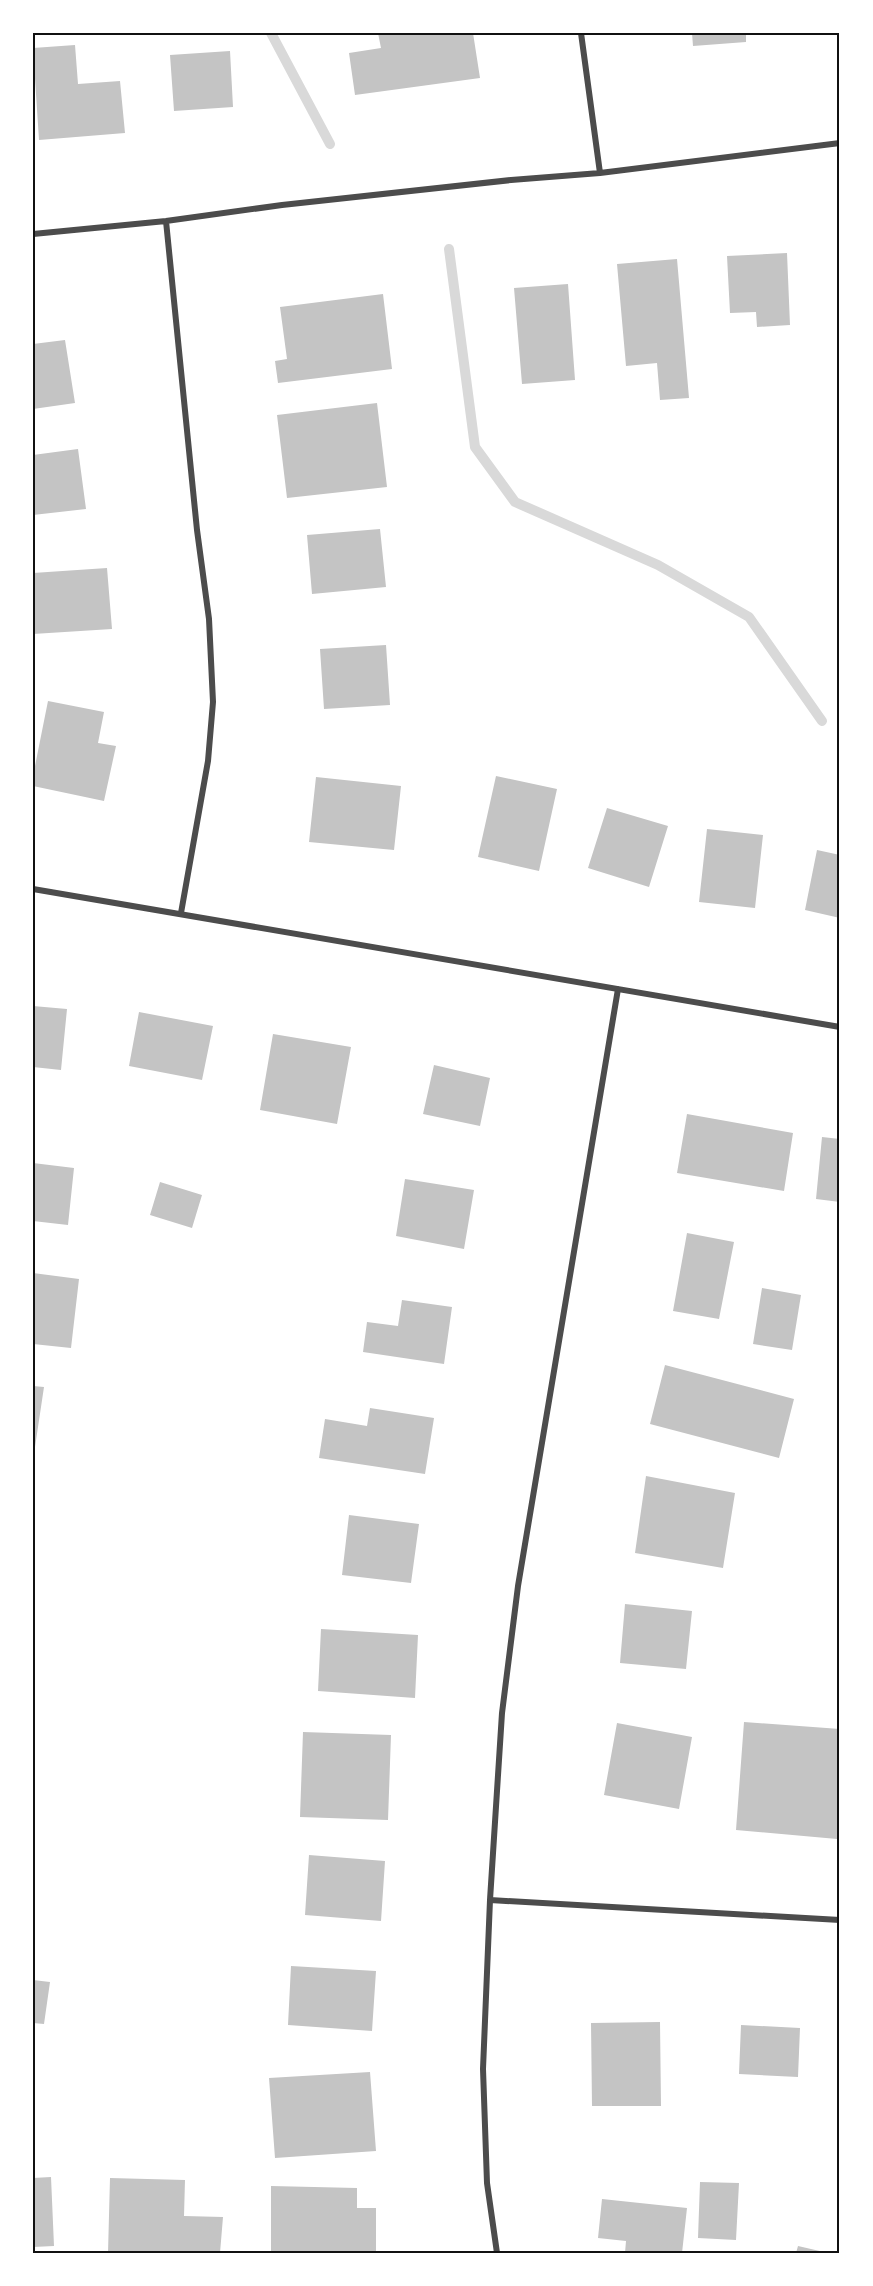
<svg xmlns="http://www.w3.org/2000/svg" width="873" height="2286" viewBox="0 0 873 2286" font-family="'IBM Plex Serif',serif">
<style>
.lines{fill:none;stroke-linecap:round;stroke-linejoin:round}
.stream{stroke:#d9d9d9;stroke-width:10}
.building{fill:#c4c4c4}
.minor{stroke:#4c4c4c;stroke-width:6}
.neatline{fill:none;stroke:#111;stroke-width:2}
</style>
<rect width="100%" height="100%" fill="#fff"/>
<g class="lines">
<path class="stream" d="M 271,33 L 330,144
M 449,249 L 475,447 L 515,502 L 658,565 L 749,617 L 822,721"/>
</g>
<path class="building" d="M 378,33 L 473,33 L 480,78 L 355,95 L 349,53 L 381,48 Z
M 692,33 L 746,33 L 746,42 L 693,46 Z
M 75,45 L 78,84 L 120,81 L 125,133 L 39,140 L 33,48 Z
M 230,51 L 233,107 L 174,111 L 170,55 Z
M 787,253 L 790,325 L 757,327 L 756,312 L 730,313 L 727,256 Z
M 677,259 L 689,398 L 660,400 L 657,363 L 626,366 L 617,264 Z
M 568,284 L 575,380 L 522,384 L 514,288 Z
M 383,294 L 392,369 L 278,383 L 275,361 L 287,359 L 280,307 Z
M 65,340 L 75,403 L 33,409 L 33,344 Z
M 377,403 L 387,487 L 287,498 L 277,415 Z
M 78,449 L 86,509 L 33,515 L 33,455 Z
M 380,529 L 386,587 L 312,594 L 307,535 Z
M 107,568 L 112,629 L 33,634 L 33,573 Z
M 386,645 L 390,705 L 324,709 L 320,649 Z
M 48,701 L 104,712 L 98,743 L 116,746 L 104,801 L 33,786 L 33,776 Z
M 496,776 L 557,789 L 539,871 L 478,857 Z
M 316,777 L 401,786 L 394,850 L 309,842 Z
M 607,808 L 668,826 L 649,887 L 588,868 Z
M 707,829 L 763,835 L 755,908 L 699,902 Z
M 817,850 L 840,855 L 840,918 L 805,910 Z
M 33,1006 L 67,1009 L 61,1070 L 33,1067 Z
M 139,1012 L 213,1026 L 202,1080 L 129,1066 Z
M 273,1034 L 351,1047 L 337,1124 L 260,1110 Z
M 434,1065 L 490,1078 L 480,1126 L 423,1114 Z
M 687,1114 L 793,1133 L 784,1191 L 677,1173 Z
M 822,1137 L 840,1139 L 840,1202 L 816,1199 Z
M 33,1163 L 74,1168 L 68,1225 L 33,1221 Z
M 405,1179 L 474,1190 L 464,1249 L 396,1236 Z
M 160,1182 L 202,1195 L 192,1228 L 150,1215 Z
M 687,1233 L 734,1242 L 719,1319 L 673,1311 Z
M 33,1273 L 79,1279 L 71,1348 L 33,1344 Z
M 762,1288 L 801,1295 L 792,1350 L 753,1344 Z
M 402,1300 L 452,1307 L 444,1364 L 363,1352 L 367,1322 L 398,1326 Z
M 665,1365 L 794,1399 L 779,1458 L 650,1424 Z
M 33,1386 L 44,1387 L 35,1447 L 33,1446 Z
M 370,1408 L 434,1418 L 425,1474 L 319,1458 L 325,1419 L 367,1426 Z
M 646,1476 L 735,1493 L 723,1568 L 635,1553 Z
M 349,1515 L 419,1524 L 411,1583 L 342,1575 Z
M 625,1604 L 692,1611 L 686,1669 L 620,1663 Z
M 321,1629 L 418,1635 L 415,1698 L 318,1691 Z
M 744,1722 L 840,1729 L 840,1798 L 837,1839 L 736,1830 Z
M 617,1723 L 692,1737 L 679,1809 L 604,1795 Z
M 303,1732 L 391,1735 L 388,1820 L 300,1817 Z
M 309,1855 L 385,1861 L 381,1921 L 305,1915 Z
M 291,1966 L 376,1971 L 372,2031 L 288,2025 Z
M 33,1980 L 50,1982 L 44,2024 L 33,2023 Z
M 660,2022 L 661,2106 L 592,2106 L 591,2023 Z
M 741,2025 L 800,2028 L 798,2077 L 739,2074 Z
M 370,2072 L 376,2151 L 275,2158 L 269,2078 Z
M 51,2177 L 54,2246 L 33,2247 L 33,2178 Z
M 110,2178 L 185,2180 L 184,2216 L 223,2217 L 220,2253 L 108,2253 Z
M 700,2182 L 739,2183 L 736,2240 L 698,2238 Z
M 271,2186 L 357,2188 L 357,2208 L 376,2208 L 376,2253 L 271,2253 Z
M 602,2199 L 687,2208 L 682,2253 L 625,2253 L 626,2241 L 598,2238 Z
M 798,2246 L 824,2252 L 824,2253 L 796,2253 Z"/>
<g class="lines">
<path class="minor" d="M 581,33 L 600,173
M 166,221 L 197,530 L 209,619 L 213,702 L 208,761 L 181,913
M 33,234 L 166,221 L 282,205 L 511,180 L 600,173 L 840,143
M 33,889 L 840,1027
M 490,1900 L 840,1920
M 497,2253 L 487,2183 L 483,2069 L 490,1900 L 502,1713 L 518,1586 L 618,989"/>
</g>
<rect width="873" height="2286" fill="none" stroke="#ffffff" stroke-width="69"/>
<rect x="34" y="34" width="804" height="2218" class="neatline"/>
</svg>
